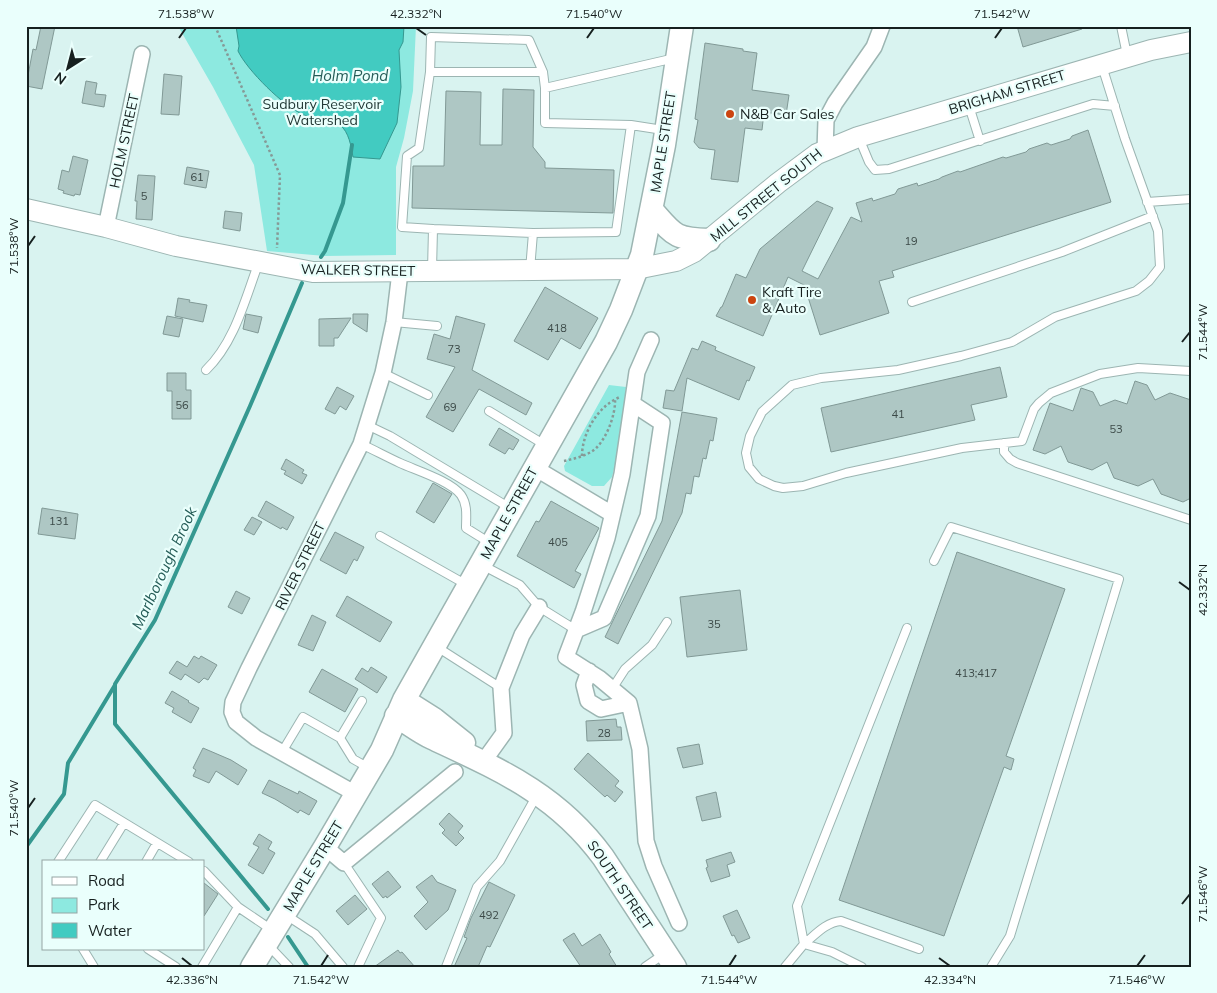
<svg xmlns="http://www.w3.org/2000/svg" width="1217" height="993" viewBox="0 0 1217 993" font-family="Mulish,sans-serif">
<style>
.green{fill:#8de9e0}
.water{fill:#42cbc1;stroke:#359890}
.lines{fill:none;stroke-linecap:round;stroke-linejoin:round}
.stream{stroke:#359890;stroke-width:4}
.building{fill:#aec7c4;stroke:#819996}
.service-casing{stroke:#9cb5b2;stroke-width:10}
.minor-casing{stroke:#9cb5b2;stroke-width:18}
.tertiary-casing{stroke:#9cb5b2;stroke-width:22}
.secondary-casing{stroke:#9cb5b2;stroke-width:25}
.path{stroke:#869a97;stroke-width:2.5;stroke-dasharray:2.5 2.5;stroke-linecap:butt}
.service{stroke:#fff;stroke-width:8}
.minor{stroke:#fff;stroke-width:15}
.tertiary{stroke:#fff;stroke-width:20}
.secondary{stroke:#fff;stroke-width:22}
.ticks{fill:none;stroke:#16201f;stroke-width:2}
.poi-dot{fill:#cc4510;stroke:#eafffc;stroke-width:2}
.labels{text-anchor:middle;dominant-baseline:central;stroke-width:4.5;stroke-linejoin:round;paint-order:stroke}
.number-label{font-size:11px;fill:#3c4a48}
.street-label{font-size:14px;fill:#16201f;stroke:#eafffc}
.park-label{font-size:14px;fill:#223936;stroke:#eafffc}
.poi-label{font-size:14px;fill:#16201f;stroke:#eafffc;text-anchor:start}
.water-label{font-size:15px;font-style:italic;fill:#245c57;stroke:#eafffc}
.neatline{fill:none;stroke:#16201f;stroke-width:2}
.ticks-label{font-size:12px;text-anchor:middle;fill:#16201f}
</style>
<rect width="100%" height="100%" fill="#d9f3f0"/>
<path class="green" d="M 178,26 L 416,26 L 413,91 L 404,138 L 396,167 L 396,255 L 325,256 L 267,251 L 254,165 L 213,87 Z
M 609,385 L 626,387 L 619,449 L 612,477 L 604,486 L 592,486 L 565,471 L 564,466 Z"/>
<path class="water" d="M 236,26 L 404,26 L 403,42 L 399,50 L 401,87 L 397,123 L 380,159 L 353,157 C 351,146 349,132 340,125 C 331,118 315,120 304,115 C 284,107 247,70 238,51 L 239,46 Z"/>
<g class="lines">
<path class="stream" d="M 321,257 L 325,251 L 343,203 L 352,145
M 26,847 L 64,794 L 68,763 L 115,685
M 268,909 L 115,724 L 115,684 L 155,620 L 250,406 L 302,283
M 288,937 L 308,967"/>
</g>
<path class="building" d="M 41,26 L 55,26 L 42,89 L 26,86 L 33,49 L 36,50 Z
M 1017,26 L 1082,26 L 1082,29 L 1023,47 Z
M 705,43 L 743,49 L 743,51 L 757,53 L 752,90 L 789,95 L 786,115 L 764,112 L 762,130 L 745,128 L 738,182 L 711,179 L 715,150 L 699,148 L 694,142 L 698,120 L 695,119 Z
M 164,74 L 182,76 L 179,115 L 161,114 Z
M 86,81 L 97,83 L 95,94 L 106,95 L 104,107 L 82,103 Z
M 503,89 L 534,90 L 533,147 L 545,162 L 545,168 L 614,170 L 613,213 L 412,208 L 413,166 L 444,166 L 446,91 L 481,92 L 480,145 L 502,145 Z
M 1088,130 L 1111,202 L 892,271 L 894,277 L 879,281 L 889,313 L 820,335 L 808,297 L 812,289 L 788,277 L 763,336 L 716,316 L 721,307 L 722,307 L 736,274 L 746,278 L 760,249 L 817,201 L 833,208 L 802,271 L 818,279 L 851,217 L 862,222 L 856,203 L 872,198 L 873,201 L 895,194 L 898,189 L 917,183 L 918,186 L 939,179 L 942,177 L 958,171 L 960,172 L 1003,157 L 1006,158 L 1026,152 L 1029,149 L 1047,143 L 1051,145 L 1070,139 L 1072,136 Z
M 73,156 L 88,160 L 80,195 L 75,194 L 74,196 L 63,193 L 64,191 L 58,189 L 62,170 L 69,172 Z
M 187,167 L 209,171 L 206,188 L 184,184 Z
M 138,175 L 155,176 L 152,220 L 136,219 L 137,201 L 135,201 Z
M 225,211 L 242,213 L 240,231 L 223,228 Z
M 545,287 L 598,318 L 580,349 L 561,338 L 548,360 L 514,341 Z
M 178,298 L 190,300 L 189,302 L 207,305 L 203,322 L 175,316 Z
M 246,314 L 262,317 L 258,333 L 243,329 Z
M 353,314 L 368,314 L 367,332 L 353,323 Z
M 167,316 L 183,319 L 179,337 L 163,334 Z
M 456,316 L 485,324 L 472,370 L 532,403 L 526,415 L 479,389 L 453,432 L 426,417 L 455,367 L 427,359 L 434,334 L 450,339 Z
M 351,318 L 338,338 L 334,338 L 334,346 L 319,346 L 319,319 Z
M 702,341 L 716,347 L 715,350 L 755,367 L 749,381 L 747,380 L 739,400 L 687,378 L 682,411 L 663,408 L 666,390 L 674,391 L 692,348 L 698,350 Z
M 1000,367 L 1007,397 L 971,405 L 975,420 L 831,452 L 821,408 Z
M 167,373 L 186,373 L 186,390 L 191,390 L 191,419 L 172,419 L 172,391 L 167,391 Z
M 1135,381 L 1147,385 L 1155,400 L 1170,393 L 1191,400 L 1191,498 L 1183,502 L 1161,494 L 1153,479 L 1138,486 L 1114,478 L 1107,462 L 1092,470 L 1068,462 L 1061,446 L 1045,454 L 1033,450 L 1050,403 L 1073,411 L 1081,388 L 1093,392 L 1100,406 L 1115,400 L 1127,404 Z
M 337,387 L 354,396 L 346,410 L 340,406 L 335,414 L 325,409 Z
M 682,412 L 717,418 L 713,441 L 710,440 L 706,459 L 703,458 L 699,477 L 694,476 L 691,494 L 686,493 L 682,513 L 618,644 L 605,637 L 662,521 Z
M 499,428 L 519,440 L 513,450 L 509,448 L 505,454 L 489,445 Z
M 286,459 L 304,470 L 302,473 L 307,475 L 302,484 L 284,474 L 286,471 L 281,469 Z
M 433,483 L 452,494 L 434,523 L 416,512 Z
M 266,501 L 294,517 L 287,530 L 282,527 L 281,529 L 258,516 Z
M 551,501 L 599,528 L 575,571 L 581,574 L 574,588 L 517,556 L 536,521 L 539,522 Z
M 42,508 L 78,514 L 75,539 L 38,534 Z
M 252,517 L 262,522 L 254,535 L 244,530 Z
M 335,532 L 364,547 L 357,561 L 354,559 L 346,574 L 320,560 Z
M 957,552 L 1065,589 L 1006,756 L 1014,759 L 1011,770 L 1004,767 L 944,936 L 839,900 Z
M 740,590 L 747,650 L 687,657 L 680,597 Z
M 236,591 L 250,598 L 242,614 L 228,607 Z
M 347,596 L 392,622 L 380,642 L 336,616 Z
M 312,615 L 326,622 L 313,651 L 298,645 Z
M 194,656 L 199,659 L 201,656 L 217,665 L 208,680 L 204,678 L 199,683 L 185,674 L 181,680 L 169,673 L 177,661 L 187,667 Z
M 371,667 L 387,677 L 377,693 L 355,679 L 362,668 L 368,672 Z
M 322,669 L 358,689 L 345,712 L 309,692 Z
M 172,691 L 189,701 L 188,702 L 199,708 L 191,723 L 172,712 L 174,708 L 165,703 Z
M 616,719 L 617,727 L 621,727 L 622,740 L 587,741 L 586,721 Z
M 699,744 L 703,764 L 683,768 L 677,748 Z
M 203,748 L 231,760 L 247,770 L 238,785 L 216,771 L 209,783 L 193,776 L 196,770 L 193,768 Z
M 588,753 L 619,781 L 615,786 L 623,792 L 615,802 L 607,795 L 605,797 L 574,769 Z
M 269,780 L 298,794 L 299,791 L 317,801 L 309,815 L 300,810 L 298,813 L 275,799 L 262,793 Z
M 716,792 L 721,817 L 702,821 L 696,797 Z
M 449,813 L 463,826 L 458,832 L 464,838 L 456,846 L 442,833 L 445,830 L 439,824 Z
M 259,834 L 272,842 L 268,849 L 275,853 L 263,874 L 248,865 L 259,847 L 253,844 Z
M 731,852 L 735,862 L 727,865 L 730,876 L 711,882 L 706,868 L 708,867 L 706,860 Z
M 388,871 L 401,887 L 387,898 L 386,896 L 383,898 L 372,884 Z
M 432,875 L 437,882 L 456,890 L 448,910 L 426,930 L 414,916 L 428,902 L 416,887 Z
M 489,882 L 515,895 L 490,947 L 487,946 L 478,967 L 454,967 L 467,938 L 464,937 L 471,918 Z
M 204,883 L 218,894 L 204,916 Z
M 355,895 L 367,909 L 348,925 L 336,911 Z
M 737,910 L 750,938 L 738,943 L 734,935 L 732,936 L 723,916 Z
M 574,933 L 582,946 L 600,934 L 611,952 L 609,954 L 617,967 L 581,967 L 563,940 Z
M 398,950 L 400,953 L 402,952 L 415,967 L 374,967 Z"/>
<g class="lines">
<defs>
<path id="service" d="M 1121,26 L 1127,55
M 1102,66 L 1125,139 L 1158,231 L 1160,267 L 1149,281 L 1136,291 L 1055,317 L 1012,342 L 961,356 L 898,370 L 821,378 L 792,385 L 762,412 L 750,436 L 746,453 L 749,467 L 759,479 L 774,486 L 783,488 L 803,486 L 846,473 L 962,448 L 1022,441 L 1034,409 L 1039,403 L 1051,393 L 1100,374 L 1138,368 L 1191,371
M 430,72 L 431,37 L 529,40 L 543,72
M 545,88 L 545,123 L 631,125
M 969,106 L 980,141
M 859,138 L 869,162 L 875,170 L 889,169 L 1093,104 L 1115,106
M 1147,202 L 1191,199
M 433,229 L 402,227 L 407,156 L 419,148 L 430,72 L 543,72 L 545,88 L 675,58
M 533,233 L 616,232 L 631,125 L 663,130
M 432,270 L 433,229 L 533,233 L 530,270
M 912,302 L 1062,252 L 1153,216
M 394,322 L 437,326
M 206,370 C 235,342 245,299 259,262
M 383,373 L 428,395
M 489,411 L 545,445
M 367,425 L 390,436 L 510,508
M 1004,443 L 1004,452 L 1010,459 L 1017,463 L 1191,520
M 361,444 C 374,450 387,457 400,463 C 415,470 451,481 461,495 C 468,505 466,517 466,528 L 490,543
M 380,536 L 467,585
M 934,561 L 951,527 L 1119,579 L 1010,936 L 991,967
M 482,565 L 520,585 L 539,607 L 576,630
M 437,647 L 501,688
M 612,689 L 625,669 L 652,645 L 667,622
M 340,738 L 362,701
M 282,752 L 303,717 L 340,738 L 353,759 L 369,768
M 58,862 L 95,805 L 189,862
M 100,862 L 124,823
M 146,862 L 157,843
M 344,863 L 381,918 L 358,967
M 204,871 L 238,907 L 272,930
M 286,915 L 315,934 L 343,967
M 804,944 L 797,906 L 907,628
M 804,944 C 815,935 826,922 841,921 L 919,949
M 268,945 L 289,967
M 83,949 L 94,967
M 148,949 L 176,967
M 202,967 L 238,907
M 446,967 L 477,887 L 500,861 L 537,795
M 645,967 L 664,954
M 785,967 L 804,944 L 832,952 L 862,967"/>
<path id="minor" d="M 825,151 L 826,120 L 835,103 L 874,47 L 882,26
M 106,227 L 142,54
M 651,340 L 637,372 L 622,474 L 607,538 L 583,612 L 566,657 L 599,678 L 629,703 L 640,749 L 646,841 L 654,866 L 679,923
M 535,468 L 612,514
M 576,630 L 604,618 L 648,516 L 662,423 L 633,404
M 589,671 L 584,685 L 588,701 L 601,709 L 629,703
M 486,758 L 504,733 L 501,688 L 522,635 L 539,607
M 356,794 L 256,738 L 236,722 L 232,712 L 233,702 L 249,668 L 361,444 L 383,373 L 394,322 L 400,272
M 325,847 L 344,863 L 455,772"/>
<path id="tertiary" d="M 26,209 L 106,227 L 176,246 L 313,272 L 636,269 L 676,261 L 694,252 L 778,183 L 817,154 L 858,137 L 1151,50 L 1191,42"/>
<path id="secondary" d="M 652,210 C 674,235 674,239 709,240
M 404,700 L 434,719 L 464,743
M 396,716 C 408,723 419,732 432,738 C 500,770 557,794 603,857 L 675,967
M 252,967 L 325,847 L 382,750 L 404,700 L 606,342 L 621,310 L 642,255 L 664,145 L 682,26"/>
</defs>
<use href="#service" class="service-casing"/>
<use href="#minor" class="minor-casing"/>
<use href="#tertiary" class="tertiary-casing"/>
<use href="#secondary" class="secondary-casing"/>
<path class="path" d="M 215,26 L 280,175 L 277,248
M 582,456 C 582,433 598,406 620,397
M 564,461 C 573,459 582,457 591,452 C 605,444 616,415 615,399"/>
<use href="#service" class="service"/>
<use href="#minor" class="minor"/>
<use href="#tertiary" class="tertiary"/>
<use href="#secondary" class="secondary"/>
</g>
<path class="ticks" d="M 416,28 L 426,35M 179,38 L 186,28M 587,38 L 594,28M 995,38 L 1002,28M 28,246 L 35,236M 1182,342 L 1190,332M 1179,582 L 1190,590M 28,808 L 35,798M 1182,904 L 1190,894M 182,958 L 192,966M 939,958 L 950,966M 321,966 L 328,955M 729,966 L 736,955M 1137,966 L 1145,955"/>
<g class="poi-dot">
<circle cx="730" cy="114" r="5"/>
<circle cx="752" cy="300" r="5"/>
</g>
<g class="labels">
<g class="number-label">
<text x="197" y="177">61</text>
<text x="144" y="196">5</text>
<text x="911" y="241">19</text>
<text x="557" y="328">418</text>
<text x="454" y="349">73</text>
<text x="182" y="405">56</text>
<text x="450" y="407">69</text>
<text x="898" y="414">41</text>
<text x="1116" y="429">53</text>
<text x="59" y="521">131</text>
<text x="558" y="542">405</text>
<text x="714" y="624">35</text>
<text x="976" y="673">413;417</text>
<text x="604" y="733">28</text>
<text x="489" y="915">492</text>
</g>
<g class="street-label">
<text transform="translate(1007 92) rotate(-17)">BRIGHAM STREET</text>
<text transform="translate(124 141) rotate(-78)">HOLM STREET</text>
<text transform="translate(663 142) rotate(-81)">MAPLE STREET</text>
<text transform="translate(766 195) rotate(-39)">MILL STREET SOUTH</text>
<text transform="translate(358 270) rotate(1)">WALKER STREET</text>
<text transform="translate(509 513) rotate(-61)">MAPLE STREET</text>
<text transform="translate(300 566) rotate(-64)">RIVER STREET</text>
<text transform="translate(313 866) rotate(-59)">MAPLE STREET</text>
<text transform="translate(620 885) rotate(56)">SOUTH STREET</text>
</g>
<g class="park-label">
<text x="322" y="104">Sudbury Reservoir<tspan x="322" dy="16">Watershed</tspan></text>
</g>
<g class="poi-label">
<text x="740" y="114">N&amp;B Car Sales</text>
<text x="762" y="292">Kraft Tire<tspan x="762" dy="16">&amp; Auto</tspan></text>
</g>
<g class="water-label">
<text x="350" y="75">Holm Pond</text>
<text transform="translate(164 568) rotate(-65)">Marlborough Brook</text>
</g>
</g>
<rect width="1217" height="993" fill="none" stroke="#eafffc" stroke-width="55"/>
<rect x="42" y="860" width="162" height="90" fill="#eafffc" stroke="#95a6a4"/>
<rect x="52" y="877" width="25" height="8" fill="#ffffff" stroke="#95a6a4"/>
<text x="88" y="886" font-size="15" fill="#16201f">Road</text>
<rect x="52" y="898" width="25" height="15" fill="#8de9e0" stroke="#95a6a4"/>
<text x="88" y="910" font-size="15" fill="#16201f">Park</text>
<rect x="52" y="923" width="25" height="15" fill="#42cbc1" stroke="#95a6a4"/>
<text x="88" y="936" font-size="15" fill="#16201f">Water</text>
<g transform="translate(68 68) rotate(216)" stroke="#eafffc" stroke-width="4" paint-order="stroke">
<path d="M0-4L9 19L0 12L-9 19Z" fill="#16201f"/>
<text y="-8" font-size="14" font-weight="bold" text-anchor="middle" fill="#16201f">N</text>
</g>
<rect x="28" y="28" width="1162" height="938" class="neatline"/>
<g class="ticks-label">
<text x="186" y="18">71.538°W</text>
<text x="416" y="18">42.332°N</text>
<text x="594" y="18">71.540°W</text>
<text x="1002" y="18">71.542°W</text>
<text transform="translate(14 246) rotate(-90)" y="4">71.538°W</text>
<text transform="translate(1203 332) rotate(-90)" y="4">71.544°W</text>
<text transform="translate(1203 590) rotate(-90)" y="4">42.332°N</text>
<text transform="translate(14 808) rotate(-90)" y="4">71.540°W</text>
<text transform="translate(1203 894) rotate(-90)" y="4">71.546°W</text>
<text x="192" y="984">42.336°N</text>
<text x="321" y="984">71.542°W</text>
<text x="729" y="984">71.544°W</text>
<text x="950" y="984">42.334°N</text>
<text x="1137" y="984">71.546°W</text>
</g>
</svg>
